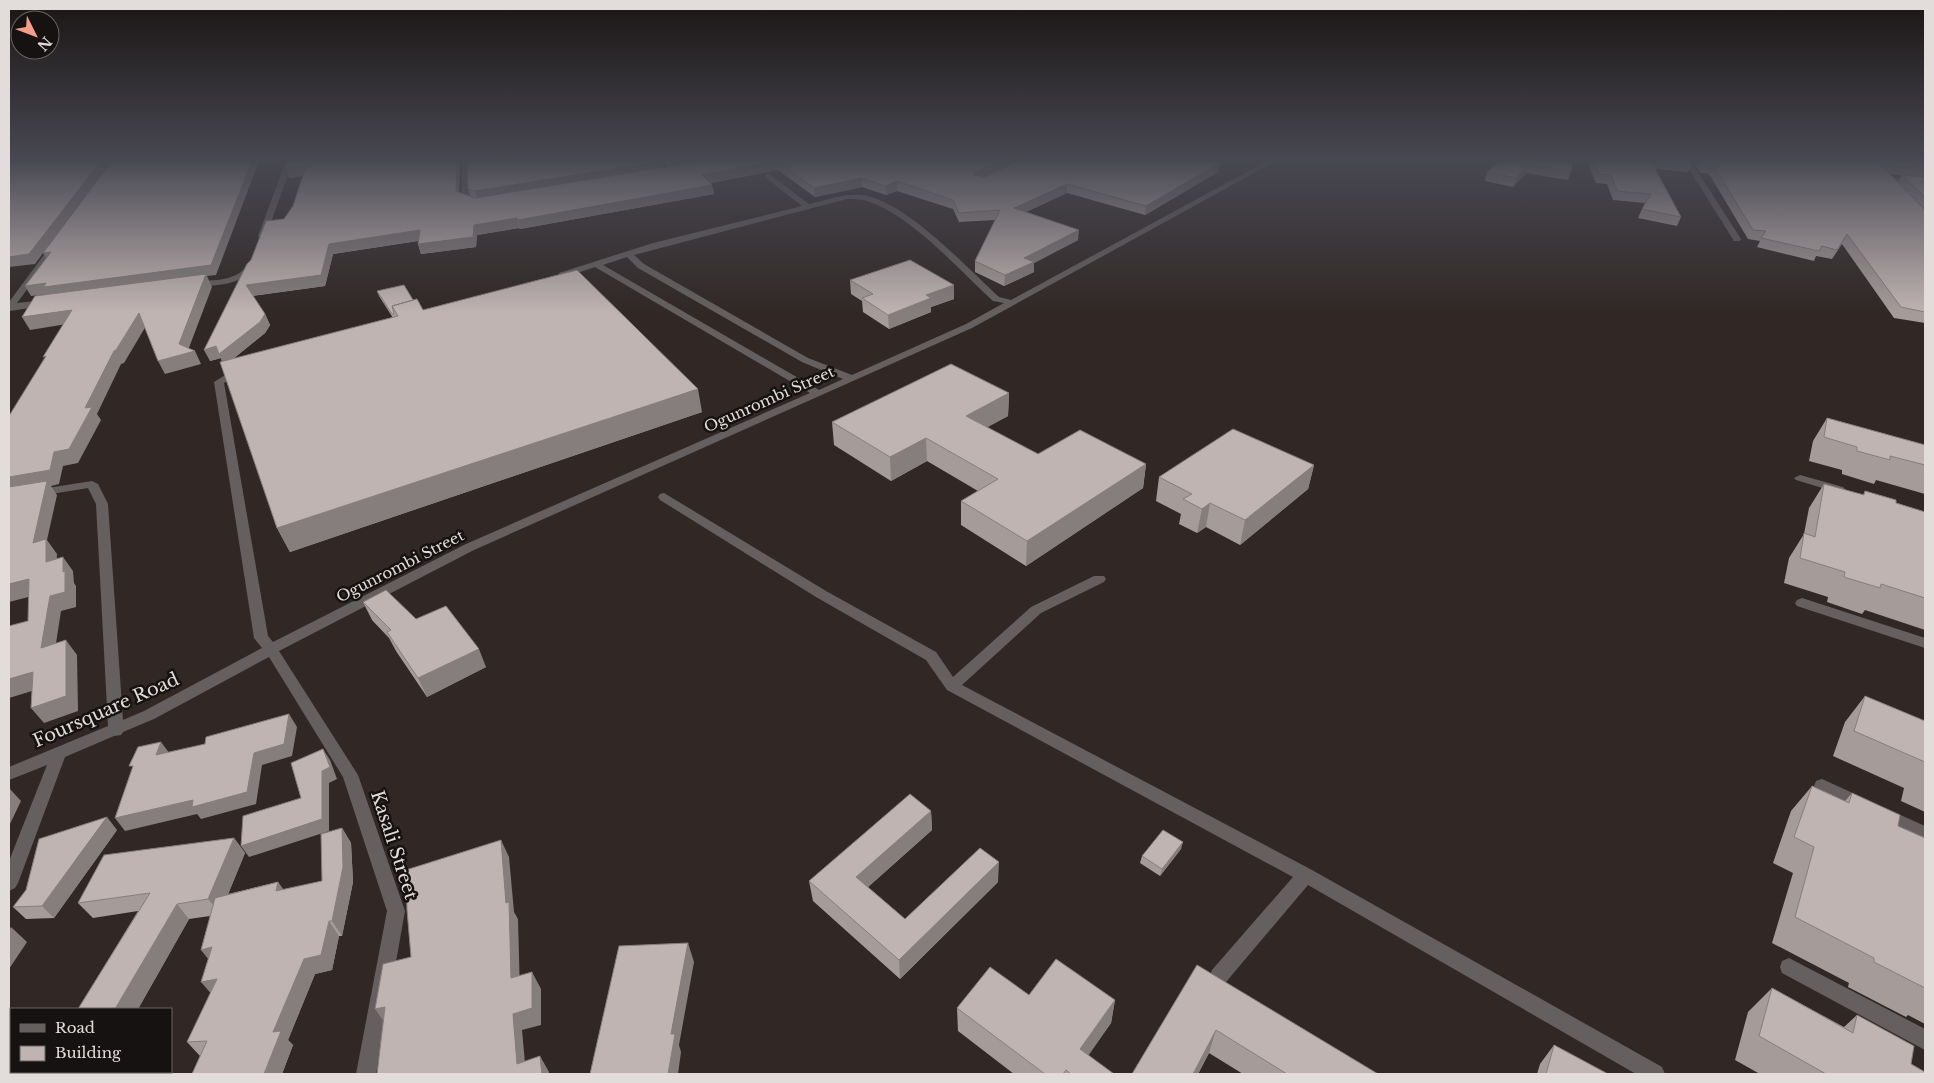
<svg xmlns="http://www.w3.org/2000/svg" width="1934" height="1083" viewBox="0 0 1934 1083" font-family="'Libre Baskerville',serif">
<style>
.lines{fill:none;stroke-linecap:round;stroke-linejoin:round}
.minor{fill:#65605f;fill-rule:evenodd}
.wall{fill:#a59b99;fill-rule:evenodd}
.shaded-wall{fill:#867e7d}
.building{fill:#c0b4b2;stroke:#867e7d}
.labels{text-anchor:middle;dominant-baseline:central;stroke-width:5;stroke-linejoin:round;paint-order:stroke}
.street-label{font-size:15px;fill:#e2dcda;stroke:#161211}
.near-street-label{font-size:18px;fill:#e2dcda;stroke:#161211}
</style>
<rect width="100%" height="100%" fill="#312826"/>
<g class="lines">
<path class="minor" d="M 286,161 L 293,161 L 266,236 L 259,238 L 258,236 Z
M 462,161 L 468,161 L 469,200 L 478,202 L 478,206 L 461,201 Z
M 652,161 L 659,161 L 671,172 L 671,176 L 665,176 Z
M 1267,161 L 1276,161 L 972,328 L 474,550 L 279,651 L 358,775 L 405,911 L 376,1074 L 356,1074 L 387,911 L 343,777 L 269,657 L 154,719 L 123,732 L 121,735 L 114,736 L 65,757 L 18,883 L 15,888 L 9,891 L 9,861 L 47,765 L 9,780 L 9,767 L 108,726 L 96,504 L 88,488 L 9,501 L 9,494 L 92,481 L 98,484 L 108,504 L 123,720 L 144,711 L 262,648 L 254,638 L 214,382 L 235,369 L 243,369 L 244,371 L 224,383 L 268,636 L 273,642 L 466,544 L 810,393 L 595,267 L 562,278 L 559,277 L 559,273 L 653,243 L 802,206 L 766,178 L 766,174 L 769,174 L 809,204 C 827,200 844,193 862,195 C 906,201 966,267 999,297 L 1011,300 ZM 847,199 C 855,199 863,199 870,202 C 914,218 958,269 993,301 L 1004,303 L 966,324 L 852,375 L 808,358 L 644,264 L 634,255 ZM 627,257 L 638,268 L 802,362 L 843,379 L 819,390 L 603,265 Z
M 1684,161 L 1691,161 L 1741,239 L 1740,241 L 1734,241 Z
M 1884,176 L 1925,180 L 1925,184 L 1887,180 L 1884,180 Z
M 52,244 L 59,246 L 17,303 L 45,300 L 50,303 L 45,306 L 9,311 L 9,302 Z
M 249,263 L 256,265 C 243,286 216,285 194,287 L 190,284 L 194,281 C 214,280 237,282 249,263 Z
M 1800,475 L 1843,487 L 1845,489 L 1839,493 L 1796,480 L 1794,478 Z
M 664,493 L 826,591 L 936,652 L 953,677 L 1031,607 L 1094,576 L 1104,576 L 1106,579 L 1104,582 L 1041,613 L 962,685 L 1312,870 L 1662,1067 L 1665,1074 L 1636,1074 L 1308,885 L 1226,982 L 1219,985 L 1212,982 L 1210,976 L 1212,970 L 1293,877 L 947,690 L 926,660 L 816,597 L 660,500 L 658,497 L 660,494 Z
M 1802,598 L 1925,638 L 1925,648 L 1797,606 L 1795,603 L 1797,600 Z
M 1822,779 L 1868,800 L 1870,805 L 1868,810 L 1862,812 L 1856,810 L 1816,791 L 1814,786 L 1816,781 Z
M 1885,808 L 1925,826 L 1925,841 L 1879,820 L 1877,815 L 1879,810 Z
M 1789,958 L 1925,1029 L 1925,1050 L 1782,973 L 1780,967 L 1782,961 Z"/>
</g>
<path class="wall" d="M 460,161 L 459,193 L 470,196 L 468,189 L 668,167 L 662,161 L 1227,161 L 1219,166 L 1218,172 L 1145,215 L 1067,193 L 1026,212 L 1078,240 L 1034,263 L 1034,272 L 1004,286 L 975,272 L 975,261 L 995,220 L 959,222 L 953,209 L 897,191 L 886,195 L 862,187 L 815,197 L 778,170 L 711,183 L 712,185 L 714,194 L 520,229 L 519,228 L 477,235 L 476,247 L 421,254 L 418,244 L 418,241 L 333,254 L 325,286 L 253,296 L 265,314 L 270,325 L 265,333 L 233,359 L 393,318 L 379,296 L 377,291 L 413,300 L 423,310 L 702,412 L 290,552 L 277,528 L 222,362 L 221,358 L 210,361 L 251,260 L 284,219 L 293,206 L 303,176 L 289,178 L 285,168 Z
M 1499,161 L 1573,161 L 1571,171 L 1568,180 L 1526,173 L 1513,187 L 1485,181 L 1487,172 Z
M 1587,161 L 1691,161 L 1692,163 L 1688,172 L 1655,169 L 1681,217 L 1677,226 L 1638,218 L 1642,209 L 1645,203 L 1613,200 L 1607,184 L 1596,183 Z
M 1693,161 L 1925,161 L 1925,323 L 1894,318 L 1842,244 L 1832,259 L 1816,256 L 1814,261 L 1757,247 L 1760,241 L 1748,239 L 1711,177 L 1707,173 L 1701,173 ZM 1890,174 L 1898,175 L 1901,176 L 1898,182 Z
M 850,280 L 954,285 L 954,299 L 931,307 L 931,312 L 889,329 L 863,312 L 862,301 L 851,294 Z
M 1009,393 L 1008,416 L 987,427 L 1038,454 L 1146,464 L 1143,488 L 1026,566 L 961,525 L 961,501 L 978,491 L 927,461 L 891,481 L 834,445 L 832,422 Z
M 1827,418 L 1925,445 L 1925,494 L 1876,480 L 1874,484 L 1842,474 L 1842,470 L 1809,461 L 1813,441 Z
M 1314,465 L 1308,489 L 1240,545 L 1206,527 L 1197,533 L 1179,524 L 1181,514 L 1156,501 L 1159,477 Z
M 1824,484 L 1863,495 L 1865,491 L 1896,503 L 1925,512 L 1925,630 L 1865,610 L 1862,614 L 1827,602 L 1828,597 L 1784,583 L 1789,558 L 1804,534 L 1809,508 Z
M 363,602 L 416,619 L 486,667 L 427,697 L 396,651 L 389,638 L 372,620 Z
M 1865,696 L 1925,721 L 1925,812 L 1901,801 L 1904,788 L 1833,756 L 1845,722 Z
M 1812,786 L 1845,801 L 1852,793 L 1898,826 L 1925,838 L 1925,1024 L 1908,1015 L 1906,1017 L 1848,987 L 1849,983 L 1772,943 L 1793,873 L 1773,863 L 1791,811 Z
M 931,811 L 932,830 L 868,887 L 905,919 L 998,882 L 900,979 L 813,901 L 809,881 Z
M 342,828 L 351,843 L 353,882 L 342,936 L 339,936 L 332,970 L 315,974 L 288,1040 L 293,1045 L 282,1074 L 192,1074 L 200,1056 L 187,1042 L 211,993 L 209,959 L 210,916 L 189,919 L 138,1009 L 78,1009 L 138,911 L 93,918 L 78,903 L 234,838 L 245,853 L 228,894 L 278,882 L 283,890 L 322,881 Z
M 117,830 L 54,918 L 26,919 L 13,907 Z
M 1181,849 L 1160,876 L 1140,863 L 1142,856 Z
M 1197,965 L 1378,1074 L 1243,1074 L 1209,1053 L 1198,1074 L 1132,1074 Z
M 1772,988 L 1844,1027 L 1857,1015 L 1911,1064 L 1925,1074 L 1760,1074 L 1735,1060 L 1748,1012 Z
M 1029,995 L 1115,1000 L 1111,1023 L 1088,1055 L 1114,1074 L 1014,1074 L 958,1031 L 957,1008 Z
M 1554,1045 L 1608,1074 L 1537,1074 L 1540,1064 Z"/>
<path class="shaded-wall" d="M 101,161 L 112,161 L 51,252 L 49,262 L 43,253 L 35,264 L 9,267 L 9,257 Z
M 252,161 L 259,161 L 216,275 L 207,276 L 212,287 L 187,353 L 195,351 L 201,364 L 165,374 L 158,361 L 179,344 L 205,277 L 50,297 L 48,294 L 31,296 L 25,286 Z
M 457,161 L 460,161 L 459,201 L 456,191 Z
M 668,161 L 717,161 L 670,169 Z
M 777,161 L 778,170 L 703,184 L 702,175 Z
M 999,161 L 1020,161 L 975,181 L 974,175 L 975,172 Z
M 1211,161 L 1227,161 L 1219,166 L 1218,172 L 1145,215 L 1146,206 Z
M 657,162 L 658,171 L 478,200 L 475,191 Z
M 1529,164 L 1526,173 L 1513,187 L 1516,178 Z
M 306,166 L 309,175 L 289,178 L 285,168 Z
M 862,178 L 862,187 L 815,197 L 814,188 Z
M 897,181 L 897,191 L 886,195 L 885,186 Z
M 1067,184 L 1067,193 L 1014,217 L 1014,208 Z
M 712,185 L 714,194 L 520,229 L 518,220 Z
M 517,218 L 519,228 L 477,235 L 476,247 L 421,254 L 418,244 L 474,225 Z
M 420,230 L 424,240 L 333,254 L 325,286 L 251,296 L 246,285 L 329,244 Z
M 1079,230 L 1078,240 L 1034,263 L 1034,272 L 1004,286 L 1005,275 L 1024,258 Z
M 954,285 L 954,299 L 931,307 L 931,312 L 889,329 L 888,315 L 926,295 Z
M 72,310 L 79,322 L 30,330 L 22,317 Z
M 139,313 L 146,326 L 124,363 L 121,364 L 97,414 L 101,420 L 78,463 L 63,466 L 59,484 L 51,486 L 57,495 L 47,540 L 57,554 L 56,577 L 33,543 L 9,493 L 9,477 L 54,452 L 85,408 L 114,351 Z
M 265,314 L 270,325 L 265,333 L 224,366 L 221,358 L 210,361 L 204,350 Z
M 698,389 L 702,412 L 290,552 L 277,528 Z
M 1009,393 L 1008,416 L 966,439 L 966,416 Z
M 926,438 L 927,461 L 891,481 L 890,457 Z
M 1146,464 L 1143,488 L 1026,566 L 1027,541 Z
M 1314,465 L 1308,489 L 1240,545 L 1245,520 Z
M 1210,503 L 1206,527 L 1197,533 L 1202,509 Z
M 63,557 L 73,571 L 74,583 L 76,586 L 76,607 L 61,611 L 53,663 L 41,648 L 50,596 L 63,572 Z
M 29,579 L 40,594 L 9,602 L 9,584 Z
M 66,640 L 77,655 L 78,711 L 44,723 L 31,708 Z
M 479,649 L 486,667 L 427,697 L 418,678 Z
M 33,672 L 45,687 L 9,698 L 9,679 Z
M 289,714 L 297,727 L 292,756 L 262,765 L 256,804 L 201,819 L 197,814 L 125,831 L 115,818 L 254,753 Z
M 161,742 L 170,754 L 156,755 Z
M 323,749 L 330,760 L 337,779 L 329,783 L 329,831 L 249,857 L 241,846 L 322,819 L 322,771 Z
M 10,789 L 21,801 L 9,826 L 9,791 Z
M 931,811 L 932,830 L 858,896 L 856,877 Z
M 107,817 L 117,830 L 54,918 L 42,906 Z
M 342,828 L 351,843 L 353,882 L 342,936 L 332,921 Z
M 234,838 L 245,853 L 220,914 L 208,899 Z
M 501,840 L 509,857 L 514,912 L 518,919 L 520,995 L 511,978 L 506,903 Z
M 1183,842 L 1181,849 L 1160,876 L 1162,869 Z
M 999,862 L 998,882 L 900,979 L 899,960 Z
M 278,882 L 289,897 L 276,891 Z
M 177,904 L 189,919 L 138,1009 L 115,1009 Z
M 329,921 L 339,936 L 332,970 L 315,974 L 288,1040 L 293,1045 L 282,1074 L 264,1074 L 273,1032 L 304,959 Z
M 11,927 L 27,942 L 9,969 L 9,931 Z
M 688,943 L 694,962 L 679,1045 L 681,1052 L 678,1074 L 668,1074 L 671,1034 Z
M 212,947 L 213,965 L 201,950 Z
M 532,972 L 541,989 L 541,1025 L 522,1030 L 526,1074 L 517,1064 L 513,1014 Z
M 217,979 L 214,997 L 201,982 Z
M 1115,1000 L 1111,1023 L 1077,1072 L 1080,1049 Z
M 385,1007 L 387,1026 L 375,1009 Z
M 1216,1030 L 1209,1053 L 1198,1074 L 1193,1074 Z
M 540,1056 L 549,1072 L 549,1074 L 542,1074 Z
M 79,1072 L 105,1072 L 104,1074 L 77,1074 Z"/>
<path class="building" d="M 9,161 L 101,161 L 29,254 L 9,257 Z
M 112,161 L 252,161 L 211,265 L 44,287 L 46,283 L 25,286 L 51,252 L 43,253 Z
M 288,161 L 457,161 L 456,191 L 475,198 L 702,161 L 777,161 L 702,175 L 712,185 L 518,220 L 517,218 L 474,225 L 473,237 L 418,244 L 420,230 L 329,244 L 321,275 L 246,285 L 265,314 L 260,322 L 219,354 L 216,346 L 204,350 L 247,264 L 251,260 L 266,221 L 284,219 L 293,206 L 306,166 L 285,168 Z
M 467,161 L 656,161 L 657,162 L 475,191 L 468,189 Z
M 777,161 L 999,161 L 975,172 L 974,175 L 984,177 L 1019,161 L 1211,161 L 1219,163 L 1146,206 L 1067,184 L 1014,208 L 1079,230 L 1024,258 L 1034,262 L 1005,275 L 975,261 L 1000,210 L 959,213 L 953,200 L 897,181 L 885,186 L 862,178 L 814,188 Z
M 1499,161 L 1573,161 L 1571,171 L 1529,164 L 1516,178 L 1487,172 Z
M 1594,161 L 1651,161 L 1681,217 L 1642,209 L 1651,194 L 1617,191 L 1611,175 L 1599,174 Z
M 1674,161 L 1691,161 L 1692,163 Z
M 1703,161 L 1877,161 L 1925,210 L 1925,312 L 1901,307 L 1847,234 L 1837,250 L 1822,246 L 1819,251 L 1761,238 L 1766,231 L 1753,230 L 1715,168 L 1711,165 L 1705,164 Z
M 1889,161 L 1925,161 L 1925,169 L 1894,166 Z
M 1902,175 L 1925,177 L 1925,197 Z
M 910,260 L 954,285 L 926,295 L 931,298 L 888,315 L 862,298 L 873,294 L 850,280 Z
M 577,270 L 698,389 L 277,528 L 220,362 L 398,316 L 392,306 L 417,299 L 423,310 Z
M 206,274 L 179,344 L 195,351 L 158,361 L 139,313 L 116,350 L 114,351 L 85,408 L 92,407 L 69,449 L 54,452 L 50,470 L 9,477 L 9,416 L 46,356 L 43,357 L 72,310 L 22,317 L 35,296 Z
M 404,285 L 413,300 L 392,306 L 394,314 L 392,314 L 377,291 Z
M 951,364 L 1009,393 L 966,416 L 1038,454 L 1080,430 L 1146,464 L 1027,541 L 961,501 L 998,479 L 926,438 L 890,457 L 832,422 Z
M 1827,418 L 1925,445 L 1925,465 L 1890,456 L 1890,460 L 1857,451 L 1857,447 L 1824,437 Z
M 1233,429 L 1314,465 L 1245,520 L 1210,503 L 1202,509 L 1183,499 L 1192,494 L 1159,477 Z
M 47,481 L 33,543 L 46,539 L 46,562 L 63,557 L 63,572 L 65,571 L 65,592 L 50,596 L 41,648 L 66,640 L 66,696 L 31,708 L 33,672 L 9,679 L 9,626 L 28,621 L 29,579 L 9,584 L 9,487 Z
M 1824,484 L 1864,495 L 1865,491 L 1896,500 L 1896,503 L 1925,512 L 1925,598 L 1881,584 L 1880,588 L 1844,577 L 1845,572 L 1800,558 L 1804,533 L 1815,537 Z
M 386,590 L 416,619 L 446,606 L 479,649 L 418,678 L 387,632 L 391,630 L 363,602 Z
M 1865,696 L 1925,721 L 1925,762 L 1854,731 Z
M 289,714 L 284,744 L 254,753 L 247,792 L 192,807 L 193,800 L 115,818 L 133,766 L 129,766 L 138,747 L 161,742 L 156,755 L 205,744 L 206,737 Z
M 323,749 L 330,767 L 322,771 L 322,819 L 241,846 L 243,816 L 301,798 L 291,763 Z
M 1812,786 L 1849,803 L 1852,793 L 1900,815 L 1898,826 L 1925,838 L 1925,988 L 1874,962 L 1874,958 L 1795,917 L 1814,847 L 1794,837 Z
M 910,794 L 931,811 L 856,877 L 905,919 L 980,848 L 999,862 L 899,960 L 809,881 Z
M 107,817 L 42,906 L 13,907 L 26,890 L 39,839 Z
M 342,828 L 343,867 L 332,921 L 329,921 L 321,955 L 304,959 L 273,1032 L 281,1031 L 264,1074 L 192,1074 L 207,1041 L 187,1042 L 217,979 L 201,982 L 212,947 L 201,950 L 215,898 L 278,882 L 276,891 L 322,881 L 321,834 Z
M 1163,830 L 1183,842 L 1162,869 L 1142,856 Z
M 234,838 L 208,899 L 177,904 L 115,1009 L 78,1009 L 150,893 L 78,903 L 104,855 Z
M 501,840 L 506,903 L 509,902 L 511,978 L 532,972 L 532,1008 L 513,1014 L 517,1064 L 540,1056 L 542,1074 L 377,1074 L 385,1007 L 375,1009 L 383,964 L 411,957 L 407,910 L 406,870 Z
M 688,943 L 671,1034 L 675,1034 L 668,1074 L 590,1074 L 619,946 Z
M 1056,959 L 1115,1000 L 1080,1049 L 1114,1074 L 1071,1074 L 1066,1070 L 1063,1074 L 1045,1074 L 957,1008 L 990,967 L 1029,995 Z
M 1197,965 L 1378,1074 L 1287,1074 L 1216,1030 L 1193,1074 L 1132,1074 Z
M 1772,988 L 1853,1033 L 1857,1015 L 1914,1046 L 1911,1064 L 1925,1072 L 1925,1074 L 1826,1074 L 1759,1036 Z
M 9,1027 L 11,1027 L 11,1072 L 79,1072 L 77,1074 L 9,1074 Z
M 1554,1045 L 1608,1074 L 1546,1074 Z"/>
<linearGradient id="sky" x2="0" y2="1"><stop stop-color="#1b1615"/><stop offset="0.51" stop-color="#484852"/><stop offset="1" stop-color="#484852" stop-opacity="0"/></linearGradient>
<rect width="1934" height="313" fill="url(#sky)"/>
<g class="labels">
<g class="street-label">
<text transform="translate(769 399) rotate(-24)">Ogunrombi Street</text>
<text transform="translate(400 566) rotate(-27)">Ogunrombi Street</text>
</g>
<g class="near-street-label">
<text transform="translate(106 710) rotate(-24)">Foursquare Road</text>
<text transform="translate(394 845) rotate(72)">Kasali Street</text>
</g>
</g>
<rect width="1934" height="1083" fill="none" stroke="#e2dcda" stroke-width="20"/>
<rect x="10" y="1008" width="162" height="65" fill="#161211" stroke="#686361"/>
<rect x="20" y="1024" width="25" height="8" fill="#65605f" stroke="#686361"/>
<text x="55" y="1033" font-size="15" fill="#e2dcda">Road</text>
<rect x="20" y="1046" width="25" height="15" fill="#c0b4b2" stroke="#686361"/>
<text x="55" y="1058" font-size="15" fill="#e2dcda">Building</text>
<g transform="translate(35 35) rotate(132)"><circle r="24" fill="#161211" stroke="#686361"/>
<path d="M0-4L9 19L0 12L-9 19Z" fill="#f49d8b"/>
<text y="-8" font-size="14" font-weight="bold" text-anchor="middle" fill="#e2dcda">N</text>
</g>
</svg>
